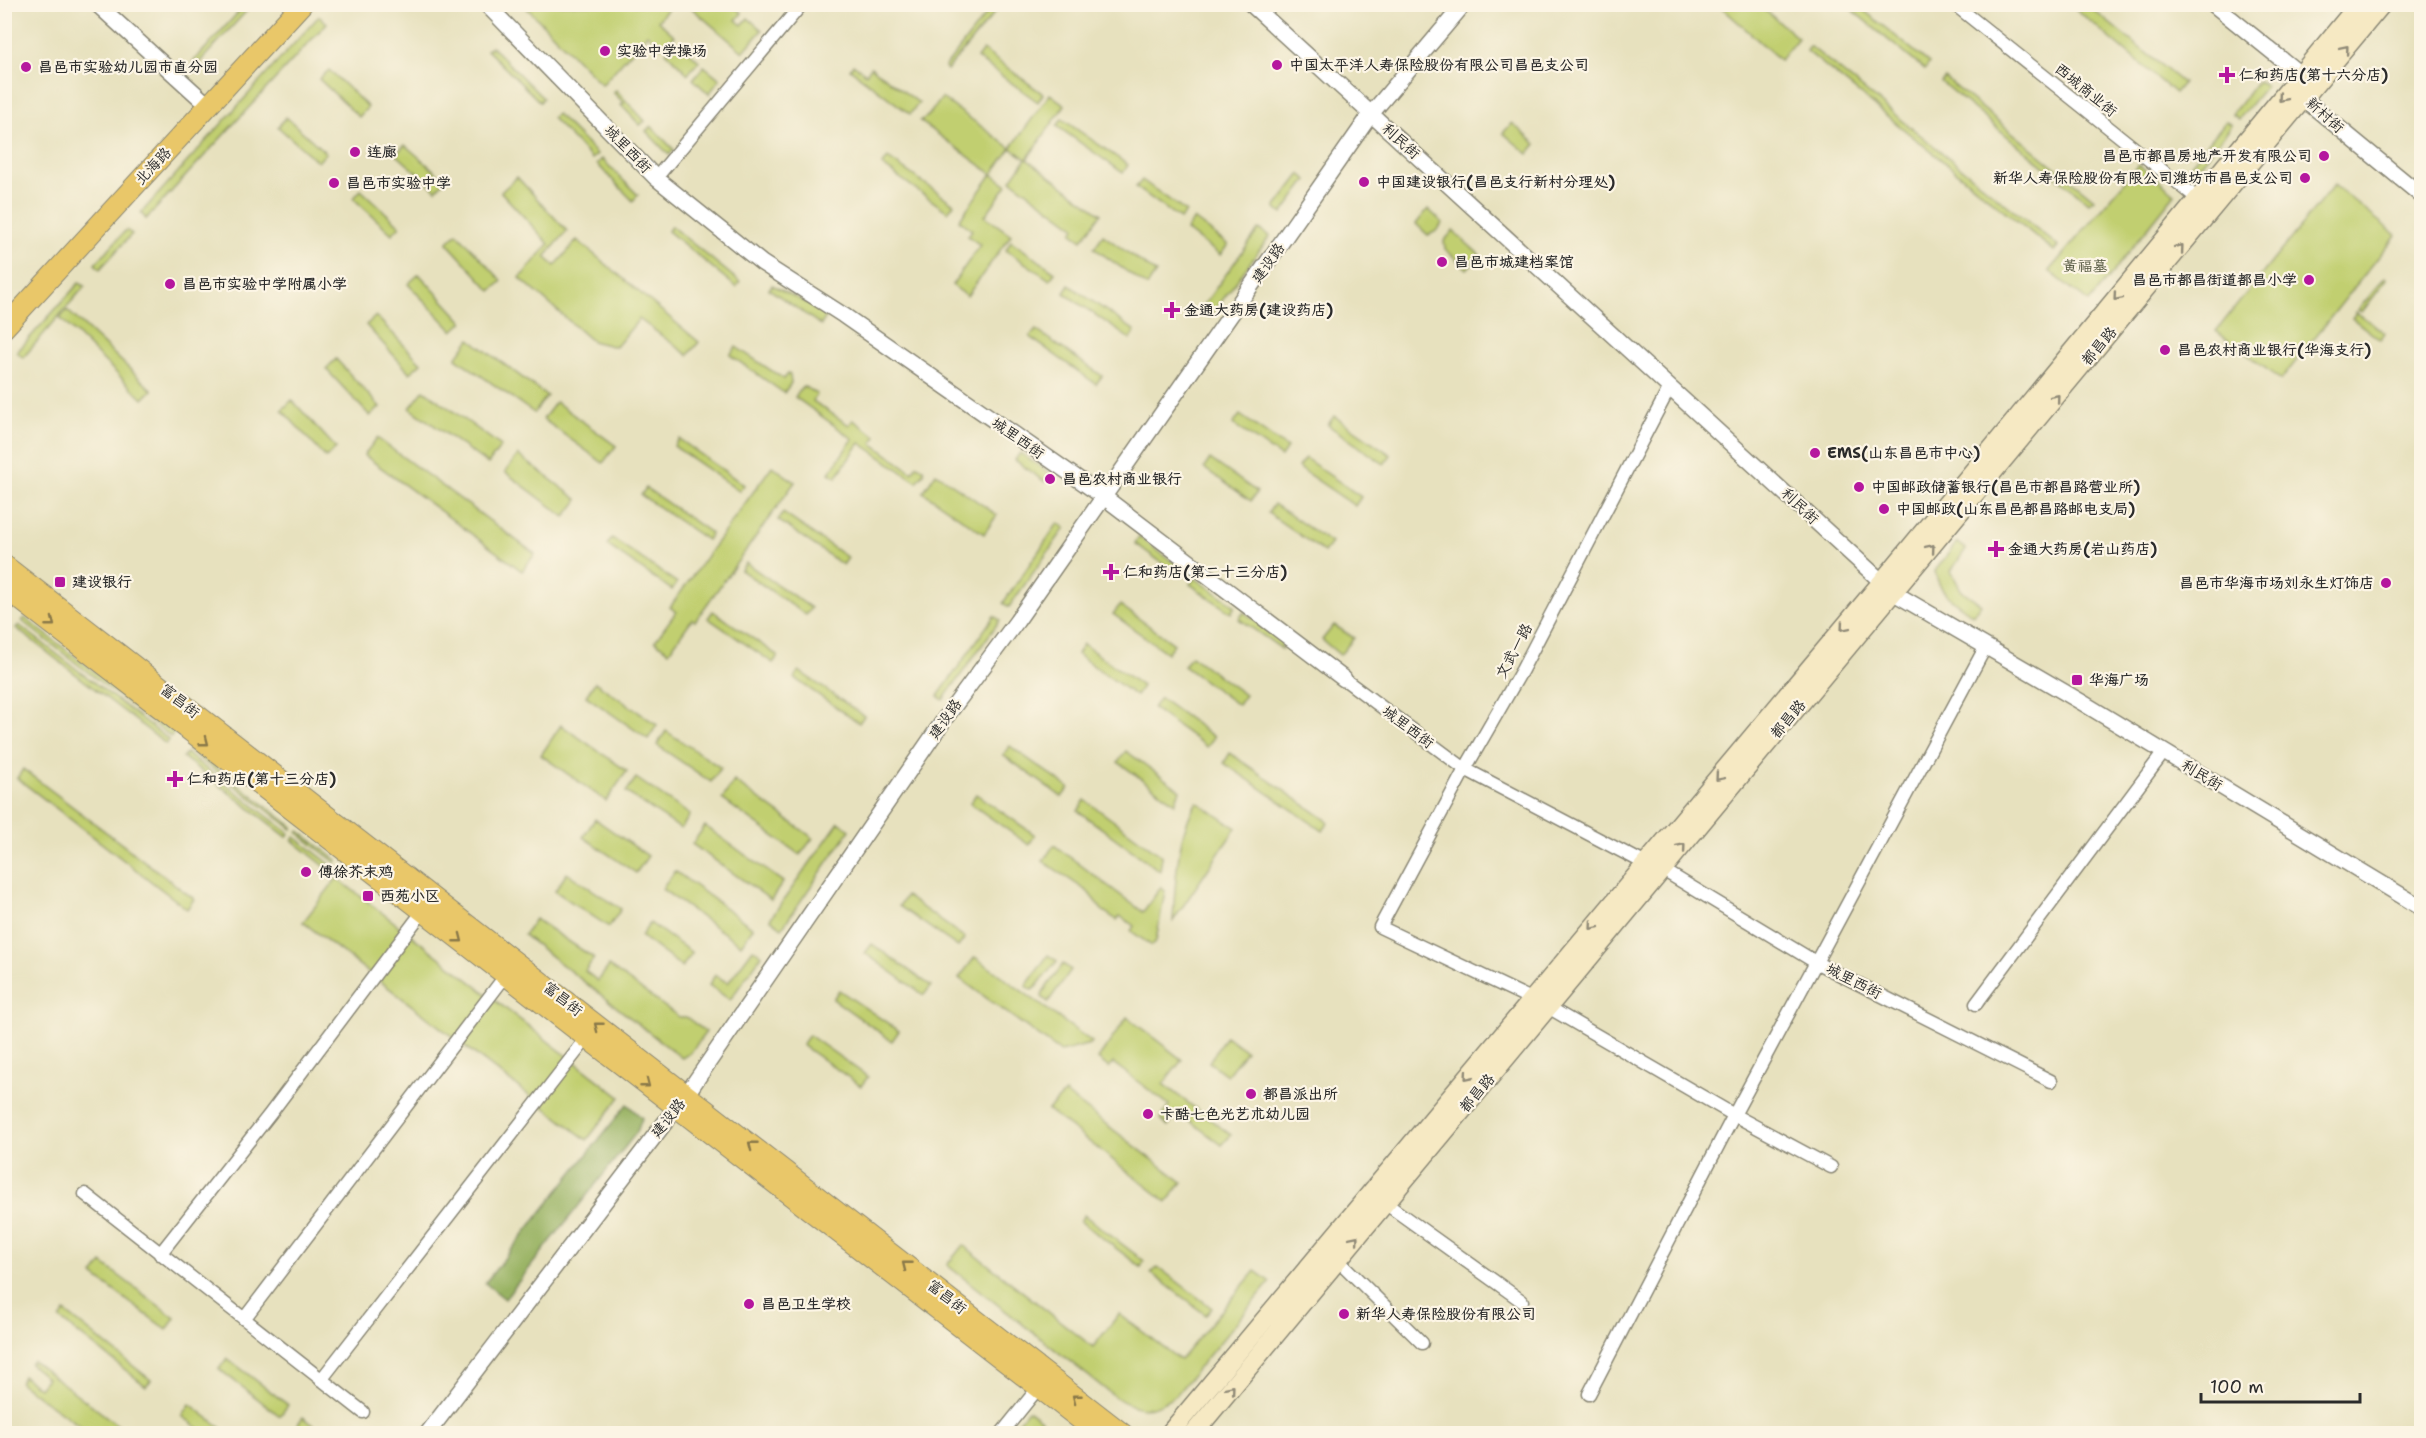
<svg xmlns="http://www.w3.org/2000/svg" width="2426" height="1438" viewBox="0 0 2426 1438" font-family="'Shantell Sans','LXGW WenKai TC',sans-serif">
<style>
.green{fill:#c1cf70;stroke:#767d4e;stroke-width:1.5}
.forest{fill:#98b262;stroke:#626e46;stroke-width:1.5}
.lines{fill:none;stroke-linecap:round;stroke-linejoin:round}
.minor-casing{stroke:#898674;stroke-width:15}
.tertiary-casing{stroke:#898674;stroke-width:18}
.secondary-casing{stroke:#898674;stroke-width:21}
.primary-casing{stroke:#898674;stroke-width:22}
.minor{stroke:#fff;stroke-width:12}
.tertiary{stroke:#fff;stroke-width:15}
.secondary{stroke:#f6e9c3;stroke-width:18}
.primary{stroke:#e9c769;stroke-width:20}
.oneway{stroke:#908a77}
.oneway2{stroke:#8a794a}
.poi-dot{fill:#b5179e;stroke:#fcf5e5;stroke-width:2}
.labels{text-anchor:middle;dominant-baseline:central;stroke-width:4.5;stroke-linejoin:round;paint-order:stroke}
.poi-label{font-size:15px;font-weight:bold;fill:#2b2b2b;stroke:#fcf5e5;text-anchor:start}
.street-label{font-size:15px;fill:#2b2b2b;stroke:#fcf5e5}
.park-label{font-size:15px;fill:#50543c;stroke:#fcf5e5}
</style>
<rect width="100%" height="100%" fill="#fcf5e5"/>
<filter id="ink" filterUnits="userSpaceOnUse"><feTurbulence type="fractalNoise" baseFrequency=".0167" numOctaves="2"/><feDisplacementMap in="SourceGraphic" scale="12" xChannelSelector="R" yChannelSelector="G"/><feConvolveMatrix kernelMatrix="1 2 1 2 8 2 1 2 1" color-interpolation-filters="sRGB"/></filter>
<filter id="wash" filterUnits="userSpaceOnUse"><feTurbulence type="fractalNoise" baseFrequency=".008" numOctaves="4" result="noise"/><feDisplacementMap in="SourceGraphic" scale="24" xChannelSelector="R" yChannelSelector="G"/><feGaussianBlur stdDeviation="1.35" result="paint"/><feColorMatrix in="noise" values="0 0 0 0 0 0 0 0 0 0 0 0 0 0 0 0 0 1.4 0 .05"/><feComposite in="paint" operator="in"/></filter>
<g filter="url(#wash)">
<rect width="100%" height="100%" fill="#e7e1be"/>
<path class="green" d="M 994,4 L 1001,5 L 947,70 L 945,67 Z
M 1856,4 L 1929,63 L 1925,70 L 1852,10 Z
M 245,5 L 252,5 L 197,65 L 193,62 Z
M 524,5 L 671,5 L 658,21 L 675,36 L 661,47 L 647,34 L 602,85 Z
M 688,5 L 732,5 L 742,13 L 736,20 L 742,25 L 748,18 L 762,30 L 743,52 Z
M 1719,5 L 1759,5 L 1798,38 L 1780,60 Z
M 2071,5 L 2087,5 L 2183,83 L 2175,93 Z
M 319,16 L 327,23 L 146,219 L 141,213 Z
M 679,42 L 699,61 L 688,74 L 666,52 Z
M 491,46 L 543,98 L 540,102 L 487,50 Z
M 1810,46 L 2058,246 L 2054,251 L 1807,51 Z
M 983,50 L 1043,94 L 1038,102 L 977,58 Z
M 853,64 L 866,74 L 871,67 L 919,103 L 910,114 L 850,69 Z
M 704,66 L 720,79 L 709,94 L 693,79 Z
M 329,70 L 368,107 L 359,117 L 319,79 Z
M 1945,78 L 2094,199 L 2089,203 L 1941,82 Z
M 2258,81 L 2266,86 L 2239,119 L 2232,114 Z
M 616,90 L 645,121 L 640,125 L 621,105 L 624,103 L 613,92 Z
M 1050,94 L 1065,105 L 1027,159 L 1101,214 L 1082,240 L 1072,233 L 1075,227 L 1011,180 L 1026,159 L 1011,148 L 992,174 L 1007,185 L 985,216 L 1011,235 L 967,296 L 952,285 L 980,245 L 968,236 L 972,230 L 959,220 L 992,174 L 920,121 L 928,116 L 942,98 L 1011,148 Z
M 557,114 L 597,154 L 592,159 L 552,118 Z
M 286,117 L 326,153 L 318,162 L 278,127 Z
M 1062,119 L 1128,165 L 1123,173 L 1057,126 Z
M 2226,121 L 2232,125 L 2194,173 L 2188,168 Z
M 1512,123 L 1536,144 L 1528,154 L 1503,133 Z
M 651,126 L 674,150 L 669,155 L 646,131 Z
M 405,145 L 445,180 L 436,190 L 396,154 Z
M 888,158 L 954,204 L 948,212 L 882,165 Z
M 602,159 L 638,195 L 633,201 L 597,164 Z
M 2139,165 L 2175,194 L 2089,302 L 2049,271 Z
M 1301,174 L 1307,180 L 1282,214 L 1275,208 Z
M 517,177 L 567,231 L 545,257 L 555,266 L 577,240 L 699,342 L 688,355 L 639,319 L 616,347 L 592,341 L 520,278 L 549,244 L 501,192 Z
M 1142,180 L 1186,212 L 1180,219 L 1136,187 Z
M 2334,185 L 2396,235 L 2281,380 L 2216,331 Z
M 361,190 L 400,226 L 392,234 L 353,198 Z
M 1428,209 L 1443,223 L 1435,232 L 1428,235 L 1416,224 Z
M 1194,219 L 1228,245 L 1220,255 L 1186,230 Z
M 671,226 L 740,282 L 736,287 L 668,231 Z
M 1259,229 L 1270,236 L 1210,317 L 1200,310 Z
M 126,230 L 132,234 L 100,269 L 95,264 Z
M 1453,231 L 1480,255 L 1467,269 L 1445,249 L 1444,241 Z
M 457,233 L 502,281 L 491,291 L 447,243 Z
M 1103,235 L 1156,273 L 1147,286 L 1094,248 Z
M 1011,241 L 1055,272 L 1050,280 L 1006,250 Z
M 419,274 L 463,322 L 453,331 L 408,284 Z
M 2385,277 L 2387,279 L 2362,312 L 2358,310 Z
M 79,283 L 85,286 L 23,358 L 17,352 Z
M 772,285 L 828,314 L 821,325 L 769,289 Z
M 1069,285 L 1135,331 L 1130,339 L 1064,293 Z
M 67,310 L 152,390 L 143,399 L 60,318 Z
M 2356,312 L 2385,333 L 2380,340 L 2352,318 Z
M 376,316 L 421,363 L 410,373 L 366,325 Z
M 1036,330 L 1102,376 L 1096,384 L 1030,337 Z
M 470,339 L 547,396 L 534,413 L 456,358 Z
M 736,347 L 784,379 L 788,374 L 790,375 L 791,383 L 784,393 L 730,355 Z
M 336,359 L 380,407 L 370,416 L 326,369 Z
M 803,386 L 817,394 L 813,401 L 849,425 L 853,420 L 876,436 L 872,443 L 912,472 L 917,465 L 923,468 L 924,473 L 917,482 L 860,443 L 836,477 L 829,473 L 853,439 L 795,397 Z
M 424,390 L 501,446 L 488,464 L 410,408 Z
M 292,400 L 336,448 L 326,458 L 282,410 Z
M 556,402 L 616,446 L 603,463 L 543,419 Z
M 1240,415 L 1287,448 L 1281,457 L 1233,424 Z
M 1334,416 L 1391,455 L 1384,464 L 1328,425 Z
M 377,438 L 535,554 L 522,571 L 364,455 Z
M 679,439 L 744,485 L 739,491 L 674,446 Z
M 1020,453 L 1050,473 L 1045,482 L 1015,460 Z
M 518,455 L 578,500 L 565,517 L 505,472 Z
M 1305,458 L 1361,497 L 1355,506 L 1298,467 Z
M 1210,459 L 1257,492 L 1251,501 L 1204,468 Z
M 772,466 L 795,482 L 695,621 L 692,619 L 669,652 L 655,641 L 676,612 L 670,607 Z
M 936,473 L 997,515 L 984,534 L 923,492 Z
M 646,488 L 711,533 L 707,540 L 641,495 Z
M 1274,504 L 1331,543 L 1324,552 L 1268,513 Z
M 783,513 L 848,558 L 843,565 L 778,520 Z
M 1058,523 L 1065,528 L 1009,607 L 1003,603 Z
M 1139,537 L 1185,571 L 1181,577 L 1135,543 Z
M 612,538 L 677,583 L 672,590 L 607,545 Z
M 1957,542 L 1966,549 L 1951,571 L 1961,590 L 1981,604 L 1973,615 C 1955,602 1939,594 1935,571 Z
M 746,563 L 811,608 L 806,615 L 741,570 Z
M 1195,578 L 1235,606 L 1231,613 L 1190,584 Z
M 1120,605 L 1174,644 L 1167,653 L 1113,614 Z
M 713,611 L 778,656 L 773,663 L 708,618 Z
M 1244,612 L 1282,640 L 1282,649 L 1239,619 Z
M 994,616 L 1000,620 L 943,700 L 938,696 Z
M 25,618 L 174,733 L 171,737 L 22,621 Z
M 19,625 L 169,740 L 166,744 L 16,628 Z
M 1334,625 L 1354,638 L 1340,655 L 1322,640 Z
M 1083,644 L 1142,686 L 1136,696 L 1077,654 Z
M 1191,656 L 1245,695 L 1238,705 L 1184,666 Z
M 799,671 L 864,716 L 859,723 L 794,678 Z
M 595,682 L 657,725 L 648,739 L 586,696 Z
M 1160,698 L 1214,737 L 1207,747 L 1153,708 Z
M 561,725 L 627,771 L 606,801 L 541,755 Z
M 666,731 L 721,768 L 711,782 L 657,745 Z
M 1010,746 L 1069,788 L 1062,797 L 1003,755 Z
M 190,747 L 293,827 L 292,829 L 188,750 Z
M 1126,751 L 1180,790 L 1175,803 L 1118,762 Z
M 186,753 L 289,833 L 287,837 L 183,757 Z
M 1230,753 L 1329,822 L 1323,831 L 1224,763 Z
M 23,769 L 194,899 L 187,909 L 17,778 Z
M 636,778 L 690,815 L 681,829 L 626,792 Z
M 734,781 L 813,838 L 800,855 L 722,799 Z
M 976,794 L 1035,835 L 1029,845 L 970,803 Z
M 1085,800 L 1162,856 L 1160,871 L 1078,811 Z
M 1197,802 L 1236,828 L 1173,921 C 1175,886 1177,832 1197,802 Z
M 595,819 L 648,856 L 636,873 L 583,837 Z
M 839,822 L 850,830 L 782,928 L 770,919 Z
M 705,826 L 783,882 L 771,900 L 692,844 Z
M 299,831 L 337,860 L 336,863 L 298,833 Z
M 295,837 L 330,864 L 327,868 L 292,840 Z
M 1054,845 L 1143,912 L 1161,887 L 1165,891 L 1156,941 L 1152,946 L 1131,931 L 1134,926 L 1120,916 L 1117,920 L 1102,910 L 1088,892 L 1043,861 Z
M 675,871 L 753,928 L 741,945 L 662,889 Z
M 567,873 L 621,909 L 609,927 L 555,891 Z
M 337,878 L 620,1097 L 587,1140 L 303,922 Z
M 906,896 L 965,938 L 958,947 L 899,906 Z
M 535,919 L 594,958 L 585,971 L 598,981 L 609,966 L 679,1017 L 686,1017 L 706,1032 L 691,1052 L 682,1058 L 524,935 Z
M 650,923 L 692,953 L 682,967 L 641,936 Z
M 872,944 L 931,986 L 924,995 L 865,953 Z
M 753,949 L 762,955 L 730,1000 L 709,985 L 715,975 L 728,983 Z
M 1048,955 L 1057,961 L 1036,987 L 1032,990 L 1026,986 Z
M 975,957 L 1092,1042 L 1090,1044 L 1061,1052 L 959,978 Z
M 1063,964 L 1071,970 L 1048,1002 L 1042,997 L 1043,992 Z
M 839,990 L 899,1031 L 892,1041 L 833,999 Z
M 1127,1017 L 1182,1060 L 1163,1084 L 1231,1135 L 1222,1145 L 1179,1113 L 1168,1126 L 1161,1119 L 1169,1105 L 1113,1063 L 1109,1068 L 1098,1059 Z
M 809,1035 L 868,1077 L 861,1086 L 802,1045 Z
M 1226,1036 L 1246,1051 L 1227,1075 L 1209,1062 Z
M 1065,1093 L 1182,1182 L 1167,1202 L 1048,1110 Z
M 1084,1215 L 1144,1261 L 1141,1267 L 1080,1221 Z
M 963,1245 L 1093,1347 L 1119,1314 L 1180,1360 L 1255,1271 L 1270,1282 L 1176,1395 C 1152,1412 1138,1412 1114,1396 L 947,1265 Z
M 102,1263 L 175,1318 L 167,1330 L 93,1275 Z
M 1158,1267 L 1212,1308 L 1206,1315 L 1151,1273 Z
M 65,1312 L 151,1380 L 146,1386 L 60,1319 Z
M 227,1358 L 288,1405 L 280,1416 L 219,1369 Z
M 33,1361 L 128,1433 L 90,1433 L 20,1383 L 23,1376 L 39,1388 L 47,1378 L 30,1364 Z
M 190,1404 L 228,1433 L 205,1433 L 182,1416 Z
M 1028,1410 L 1058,1433 L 1008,1434 Z
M 303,1417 L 324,1433 L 300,1433 L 294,1429 Z"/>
<path class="forest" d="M 627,1104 L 642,1118 L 637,1132 L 505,1299 L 485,1283 Z"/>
</g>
<g filter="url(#ink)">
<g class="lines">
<defs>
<path id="minor" d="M 1954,4 L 2198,199
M 656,178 L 802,4
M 1670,387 L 1522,670 L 1465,769 L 1380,927 L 1548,1007 L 1734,1115 L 1831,1167
M 1344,679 L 1465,769 L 1646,864
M 1663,870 L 1817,963 L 2051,1081
M 1976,1004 L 2164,752
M 85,1194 L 363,1412
M 1385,1203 L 1522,1301
M 160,1254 L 270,1114 L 423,911
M 1338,1260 L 1422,1343
M 244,1319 L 506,975
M 321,1380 L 587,1038
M 1589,1394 L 1734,1115 L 1986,646
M 1001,1434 L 1039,1387"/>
<path id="tertiary" d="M 97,4 L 209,106
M 486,4 L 656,178 L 762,263 L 843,315 L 1104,497 L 1344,679
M 1251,4 L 1894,593 L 2083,703 L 2422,908
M 2213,4 L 2301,75 L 2304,99 L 2422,196
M 427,1434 L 686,1095 L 946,717 L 1017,621 L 1371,114 L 1464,4"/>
<path id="secondary" d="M 1169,1434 L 1881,583 L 2359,4
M 1193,1434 L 2382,4"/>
<path id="primary" d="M 4,328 L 302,4
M 4,565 L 1123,1434
M 4,587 L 1099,1434"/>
</defs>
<use href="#minor" class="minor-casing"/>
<use href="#tertiary" class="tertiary-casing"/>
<use href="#secondary" class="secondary-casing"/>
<use href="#primary" class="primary-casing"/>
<use href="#minor" class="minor"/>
<use href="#tertiary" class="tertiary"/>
<use href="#secondary" class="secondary"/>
<use href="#primary" class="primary"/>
</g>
<defs><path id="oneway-chevron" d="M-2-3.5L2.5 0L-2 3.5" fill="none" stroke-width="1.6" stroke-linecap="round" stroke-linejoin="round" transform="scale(1.5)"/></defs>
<g class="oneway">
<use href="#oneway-chevron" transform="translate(2345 49) rotate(-50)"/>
<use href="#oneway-chevron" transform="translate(2282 98) rotate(130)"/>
<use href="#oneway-chevron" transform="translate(2180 248) rotate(-50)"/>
<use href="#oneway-chevron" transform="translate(2117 297) rotate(130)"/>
<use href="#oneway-chevron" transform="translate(2056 398) rotate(-50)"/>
<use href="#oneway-chevron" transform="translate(1931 548) rotate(-50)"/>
<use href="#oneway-chevron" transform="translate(1844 627) rotate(130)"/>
<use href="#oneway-chevron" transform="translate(1719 777) rotate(130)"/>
<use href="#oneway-chevron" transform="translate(1682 847) rotate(-50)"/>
<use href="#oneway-chevron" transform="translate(1593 926) rotate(130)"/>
<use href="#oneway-chevron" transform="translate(1468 1076) rotate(130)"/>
<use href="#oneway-chevron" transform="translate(1355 1239) rotate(-50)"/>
<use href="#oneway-chevron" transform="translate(1231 1389) rotate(-50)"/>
</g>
<g class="oneway2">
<use href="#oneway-chevron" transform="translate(51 623) rotate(38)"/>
<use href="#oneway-chevron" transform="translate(205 742) rotate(38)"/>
<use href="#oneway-chevron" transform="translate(459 939) rotate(38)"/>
<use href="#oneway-chevron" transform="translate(598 1026) rotate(-142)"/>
<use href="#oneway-chevron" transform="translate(646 1084) rotate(38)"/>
<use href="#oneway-chevron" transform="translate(752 1145) rotate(-142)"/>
<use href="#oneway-chevron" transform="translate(906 1265) rotate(-142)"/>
<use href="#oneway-chevron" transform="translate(1076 1398) rotate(-142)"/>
</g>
</g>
<g class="poi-dot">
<circle cx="605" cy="51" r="6"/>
<circle cx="1277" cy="65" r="6"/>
<circle cx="26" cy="67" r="6"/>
<path d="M2224 66h6v6h6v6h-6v6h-6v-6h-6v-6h6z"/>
<circle cx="355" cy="152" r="6"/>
<circle cx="2324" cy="156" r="6"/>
<circle cx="2305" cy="178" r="6"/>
<circle cx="1364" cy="182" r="6"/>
<circle cx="334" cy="183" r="6"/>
<circle cx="1442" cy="262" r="6"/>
<circle cx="2309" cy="280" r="6"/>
<circle cx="170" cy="284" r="6"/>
<path d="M1169 301h6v6h6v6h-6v6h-6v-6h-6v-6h6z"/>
<circle cx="2165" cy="350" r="6"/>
<circle cx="1815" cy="453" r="6"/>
<circle cx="1050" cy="479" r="6"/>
<circle cx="1859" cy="487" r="6"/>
<circle cx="1884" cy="509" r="6"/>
<path d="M1993 540h6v6h6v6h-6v6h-6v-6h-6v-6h6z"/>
<path d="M1108 563h6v6h6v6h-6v6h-6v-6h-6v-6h6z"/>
<rect x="54" y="576" width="12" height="12" rx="3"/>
<circle cx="2386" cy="583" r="6"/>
<rect x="2071" y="674" width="12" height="12" rx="3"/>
<path d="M172 770h6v6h6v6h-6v6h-6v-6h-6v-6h6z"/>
<circle cx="306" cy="872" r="6"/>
<rect x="362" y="890" width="12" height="12" rx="3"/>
<circle cx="1251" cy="1094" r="6"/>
<circle cx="1148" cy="1114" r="6"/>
<circle cx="749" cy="1304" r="6"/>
<circle cx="1344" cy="1314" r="6"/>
</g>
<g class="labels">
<g class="poi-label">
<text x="617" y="51">实验中学操场</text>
<text x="1289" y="65">中国太平洋人寿保险股份有限公司昌邑支公司</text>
<text x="38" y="67">昌邑市实验幼儿园市直分园</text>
<text x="2239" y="75">仁和药店(第十六分店)</text>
<text x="367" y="152">连廊</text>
<text x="2312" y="156" text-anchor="end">昌邑市都昌房地产开发有限公司</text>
<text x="2293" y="178" text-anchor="end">新华人寿保险股份有限公司潍坊市昌邑支公司</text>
<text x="1376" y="182">中国建设银行(昌邑支行新村分理处)</text>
<text x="346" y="183">昌邑市实验中学</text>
<text x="1454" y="262">昌邑市城建档案馆</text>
<text x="2297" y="280" text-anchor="end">昌邑市都昌街道都昌小学</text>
<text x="182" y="284">昌邑市实验中学附属小学</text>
<text x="1184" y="310">金通大药房(建设药店)</text>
<text x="2177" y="350">昌邑农村商业银行(华海支行)</text>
<text x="1827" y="453">EMS(山东昌邑市中心)</text>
<text x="1062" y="479">昌邑农村商业银行</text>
<text x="1871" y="487">中国邮政储蓄银行(昌邑市都昌路营业所)</text>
<text x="1896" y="509">中国邮政(山东昌邑都昌路邮电支局)</text>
<text x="2008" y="549">金通大药房(岩山药店)</text>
<text x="1123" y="572">仁和药店(第二十三分店)</text>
<text x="72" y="582">建设银行</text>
<text x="2374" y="583" text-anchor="end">昌邑市华海市场刘永生灯饰店</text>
<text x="2089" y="680">华海广场</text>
<text x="187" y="779">仁和药店(第十三分店)</text>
<text x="318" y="872">傅徐芥末鸡</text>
<text x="380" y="896">西苑小区</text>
<text x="1263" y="1094">都昌派出所</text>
<text x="1160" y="1114">卡酷七色光艺术幼儿园</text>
<text x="761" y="1304">昌邑卫生学校</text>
<text x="1356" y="1314">新华人寿保险股份有限公司</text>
</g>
<g class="street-label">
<text transform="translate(2086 90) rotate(39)">西城商业街</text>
<text transform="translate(2325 115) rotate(42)">新村街</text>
<text transform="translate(1401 141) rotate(42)">利民街</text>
<text transform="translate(628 149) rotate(46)">城里西街</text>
<text transform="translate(153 166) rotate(-47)">北海路</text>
<text transform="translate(1268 263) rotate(-55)">建设路</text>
<text transform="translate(2099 346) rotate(-50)">都昌路</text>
<text transform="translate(1018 438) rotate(35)">城里西街</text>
<text transform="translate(1800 506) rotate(43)">利民街</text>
<text transform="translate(1514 651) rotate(-62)">文武一路</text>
<text transform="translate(180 701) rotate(38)">富昌街</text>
<text transform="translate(945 719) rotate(-55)">建设路</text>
<text transform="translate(1788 719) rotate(-50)">都昌路</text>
<text transform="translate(1408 727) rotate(37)">城里西街</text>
<text transform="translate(2202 775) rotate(31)">利民街</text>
<text transform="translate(1854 981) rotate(27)">城里西街</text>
<text transform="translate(563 999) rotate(38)">富昌街</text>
<text transform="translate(1477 1093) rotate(-50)">都昌路</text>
<text transform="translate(668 1118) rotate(-51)">建设路</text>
<text transform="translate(947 1297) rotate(38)">富昌街</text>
</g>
<g class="park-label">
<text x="2085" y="266">黄福墓</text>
</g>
</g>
<rect width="2426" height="1438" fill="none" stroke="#fcf5e5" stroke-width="24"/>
<path d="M2201 1393v9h159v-9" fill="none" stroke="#2b2b2b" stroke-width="3"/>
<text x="2210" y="1393" font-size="18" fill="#2b2b2b" stroke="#fcf5e5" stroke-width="4.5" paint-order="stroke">100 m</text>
</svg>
